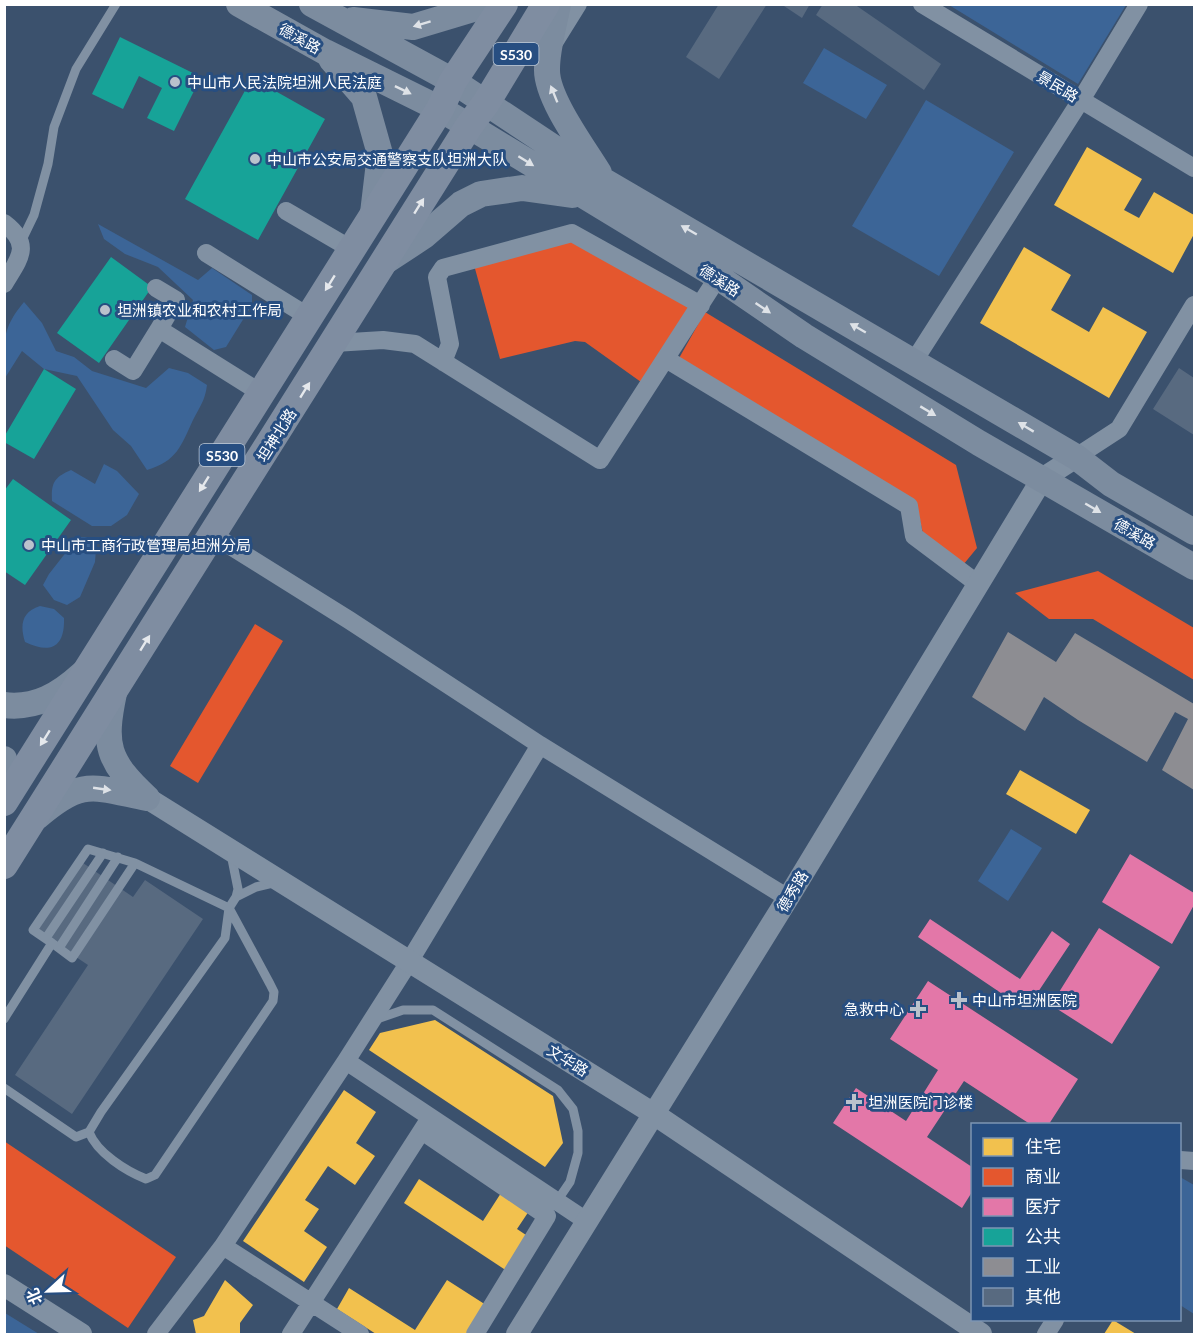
<svg xmlns="http://www.w3.org/2000/svg" width="1199" height="1339" viewBox="0 0 1199 1339" font-family="Lato,'Noto Sans SC',sans-serif">
<style>
.green{fill:#3c6597}
.homes{fill:#f2c14e}
.shops{fill:#e4572e}
.health{fill:#e377a8}
.public{fill:#17a398}
.industry{fill:#8d8d92}
.building{fill:#586a80}
.lines{fill:none;stroke-linecap:round;stroke-linejoin:round}
.service{stroke:#8191a3;stroke-width:9}
.minor{stroke:#8191a3;stroke-width:18}
.tertiary{stroke:#8191a3;stroke-width:22}
.secondary{stroke:#7c8c9f;stroke-width:26}
.primary{stroke:#7f8da1;stroke-width:28}
.oneway{fill:#dee2e7}
.oneway2{fill:#e5e8ec}
.poi-dot{fill:#bac2cc;stroke:#274e81;stroke-width:2}
.labels{text-anchor:middle;dominant-baseline:central;stroke-width:6;stroke-linejoin:round;paint-order:stroke}
.shield{fill:#274e81;stroke:#becad9;stroke-width:1.5}
.shield-label{font-size:14px;font-weight:bold;fill:#fff}
.street-label{font-size:15px;fill:#fff;stroke:#274e81}
.poi-label{font-size:15px;fill:#fff;stroke:#274e81;text-anchor:start}
</style>
<rect width="100%" height="100%" fill="#3b516d"/>
<path class="green" d="M 949,5 L 1126,5 L 1078,84 Z
M 824,48 L 887,85 L 866,119 L 803,83 Z
M 926,100 L 1014,152 L 939,276 L 852,226 Z
M 98,224 L 198,280 L 212,268 L 252,295 L 252,305 L 226,347 L 214,350 L 185,327 L 193,300 L 158,267 L 125,254 L 104,239 Z
M 24,302 L 42,323 L 56,351 L 74,357 L 92,371 L 146,388 L 169,368 L 188,373 L 207,385 C 205,401 200,406 193,420 C 181,446 177,461 147,470 L 131,446 L 113,430 L 77,376 L 44,369 L 22,351 L 5,378 C 5,341 0,331 24,302 Z
M 104,464 L 117,471 L 139,494 L 127,515 L 111,526 L 92,526 L 52,501 C 51,482 55,477 71,470 L 95,484 Z
M 78,537 L 89,537 L 96,549 L 95,562 L 80,597 L 67,605 L 54,600 L 43,585 L 49,574 Z
M 40,606 L 54,609 L 64,618 C 65,648 50,654 25,642 C 20,626 21,612 40,606 Z
M 1011,829 L 1042,848 L 1008,901 L 978,881 Z
M 1180,1177 L 1194,1185 L 1194,1314 L 1180,1305 Z
M 5,1313 L 39,1334 L 5,1334 Z"/>
<path class="homes" d="M 1087,147 L 1142,179 L 1124,210 L 1139,218 L 1154,192 L 1194,215 L 1194,234 L 1173,273 L 1054,205 Z
M 1024,247 L 1071,275 L 1051,310 L 1089,332 L 1103,307 L 1147,332 L 1109,398 L 980,323 Z
M 1020,770 L 1090,810 L 1076,834 L 1006,794 Z
M 435,1020 L 553,1096 L 563,1143 L 545,1167 L 369,1050 L 380,1033 Z
M 344,1090 L 376,1112 L 356,1143 L 375,1156 L 355,1185 L 328,1166 L 305,1200 L 319,1209 L 304,1231 L 327,1247 L 304,1282 L 243,1241 Z
M 419,1179 L 483,1221 L 501,1193 L 529,1211 L 517,1229 L 529,1237 L 507,1271 L 404,1203 Z
M 225,1280 L 253,1305 L 240,1323 L 240,1334 L 196,1334 L 193,1320 L 204,1316 Z
M 447,1280 L 486,1305 L 467,1334 L 376,1334 L 337,1309 L 349,1288 L 415,1330 Z
M 1113,1320 L 1136,1334 L 1104,1334 Z"/>
<path class="shops" d="M 568,239 L 691,307 L 641,382 L 585,342 L 575,341 L 500,359 L 474,265 Z
M 705,312 L 956,465 L 977,548 L 963,565 L 924,538 L 916,503 L 678,360 Z
M 1098,571 L 1194,628 L 1194,680 L 1093,619 L 1049,619 L 1015,593 Z
M 255,624 L 283,641 L 198,783 L 170,766 Z
M 4,1141 L 176,1257 L 128,1328 L 4,1245 Z"/>
<path class="health" d="M 1130,854 L 1194,893 L 1194,905 L 1172,944 L 1102,902 Z
M 930,919 L 1020,979 L 1052,931 L 1070,944 L 1026,1010 L 918,937 Z
M 1099,928 L 1160,967 L 1112,1044 L 1051,1005 Z
M 928,981 L 1078,1079 L 1049,1124 L 1030,1124 L 964,1081 L 927,1137 L 972,1167 L 972,1192 L 962,1208 L 833,1123 L 856,1088 L 906,1121 L 938,1070 L 890,1039 Z"/>
<path class="public" d="M 120,37 L 201,77 L 174,131 L 147,118 L 162,88 L 139,76 L 123,109 L 92,94 Z
M 252,78 L 325,119 L 258,240 L 185,199 Z
M 111,257 L 152,287 L 99,363 L 57,333 Z
M 44,369 L 76,389 L 34,459 L 4,442 L 4,437 Z
M 13,479 L 71,520 L 25,585 L 4,571 L 4,491 Z"/>
<path class="industry" d="M 1008,632 L 1056,662 L 1075,633 L 1194,704 L 1194,790 L 1162,770 L 1188,719 L 1175,712 L 1147,762 L 1078,720 L 1044,697 L 1025,731 L 972,697 Z"/>
<path class="building" d="M 719,4 L 767,4 L 719,79 L 686,57 Z
M 781,4 L 810,4 L 802,18 Z
M 823,4 L 854,4 L 941,64 L 924,90 L 816,15 Z
M 1179,368 L 1194,378 L 1194,435 L 1153,409 Z
M 83,863 L 133,897 L 145,880 L 203,919 L 72,1114 L 15,1075 L 88,965 L 37,931 Z"/>
<g class="lines">
<path class="service" d="M 21,242 L 34,215 L 48,164 L 54,127 L 76,69 L 116,4
M 236,897 L 256,887 L 277,882
M 46,938 L 103,853
M 52,943 L 72,958 L 135,863
M 59,948 L 118,857
M 4,1019 L 52,943 L 33,930 L 88,849 L 135,863 L 229,908 L 270,984 L 274,992 L 273,1001 L 155,1175 L 146,1179 C 126,1171 97,1153 89,1132 L 101,1112 L 225,938 L 229,908 L 236,897 L 238,889 L 231,854
M 377,1019 L 403,1010 L 433,1010 L 558,1090 L 573,1109 L 578,1131 L 578,1153 L 570,1182 L 555,1204
M 4,1088 L 76,1137 L 89,1132"/>
<path class="minor" d="M 922,4 L 1194,168
M 555,41 L 578,4
M 286,211 L 351,249
M 4,223 C 33,245 19,259 4,284
M 206,253 L 309,317
M 156,288 L 176,300 L 159,329
M 334,343 L 383,340 L 415,344 L 600,460 L 718,277
M 114,359 L 133,371 L 159,329 L 261,393
M 666,359 L 909,506 L 914,536 L 978,584
M 914,361 L 1081,100 L 1139,4
M 443,362 L 450,344 L 437,277 L 443,268 L 572,233 L 701,305
M 1076,457 L 1119,429 L 1194,305
M 213,535 L 349,620 L 540,745 L 788,898
M 346,1061 L 588,1222
M 422,1131 L 547,1216 L 475,1334
M 1180,1160 L 1194,1161
M 223,1246 L 360,1334
M 156,1334 L 223,1246 L 346,1061 L 409,962 L 540,745
M 291,1334 L 428,1121
M 1046,1334 L 1055,1320"/>
<path class="tertiary" d="M 147,798 L 654,1114 L 981,1334
M 4,1285 L 81,1334
M 517,1334 L 788,898 L 1042,479 L 1076,457"/>
<path class="secondary" d="M 239,4 L 325,52 L 440,109 L 469,126 L 718,277 L 804,336 L 979,443 L 1194,567
M 312,4 L 453,81 L 604,181 L 1076,457 L 1111,484 L 1194,532
M 558,4 C 554,26 547,48 547,69 C 546,98 584,148 599,173
M 353,20 L 413,27 L 473,9 L 477,4
M 331,59 L 364,97 L 380,154 L 373,213
M 383,263 L 424,236 L 461,204 L 481,194 L 522,188 L 572,195
M 114,693 C 103,745 107,761 147,798
M 4,705 C 36,709 60,694 82,674
M 4,759 L 6,783 L 4,795
M 37,817 C 82,778 92,787 147,798"/>
<path class="primary" d="M 4,802 L 440,109 L 453,81 L 504,4
M 4,865 L 469,126 L 486,103 L 546,4"/>
</g>
<defs><path id="oneway-solid" d="M-6-.8H1V-3.2L6.5 0L1 3.2V.8H-6Z" transform="scale(1.5)"/></defs>
<g class="oneway">
<use href="#oneway-solid" transform="translate(422 24) rotate(163)"/>
<use href="#oneway-solid" transform="translate(403 90) rotate(26)"/>
<use href="#oneway-solid" transform="translate(554 94) rotate(-112)"/>
<use href="#oneway-solid" transform="translate(526 161) rotate(32)"/>
<use href="#oneway-solid" transform="translate(689 230) rotate(-150)"/>
<use href="#oneway-solid" transform="translate(763 308) rotate(34)"/>
<use href="#oneway-solid" transform="translate(858 328) rotate(-150)"/>
<use href="#oneway-solid" transform="translate(928 411) rotate(31)"/>
<use href="#oneway-solid" transform="translate(1026 427) rotate(-149)"/>
<use href="#oneway-solid" transform="translate(1093 508) rotate(30)"/>
<use href="#oneway-solid" transform="translate(102 789) rotate(8)"/>
</g>
<g class="oneway2">
<use href="#oneway-solid" transform="translate(419 206) rotate(-58)"/>
<use href="#oneway-solid" transform="translate(330 283) rotate(122)"/>
<use href="#oneway-solid" transform="translate(305 390) rotate(-58)"/>
<use href="#oneway-solid" transform="translate(204 484) rotate(122)"/>
<use href="#oneway-solid" transform="translate(145 643) rotate(-58)"/>
<use href="#oneway-solid" transform="translate(45 738) rotate(122)"/>
</g>
<g class="poi-dot">
<circle cx="175" cy="82" r="6"/>
<circle cx="255" cy="159" r="6"/>
<circle cx="105" cy="310" r="6"/>
<circle cx="29" cy="545" r="6"/>
<path d="M956 991h6v6h6v6h-6v6h-6v-6h-6v-6h6z"/>
<path d="M915 1000h6v6h6v6h-6v6h-6v-6h-6v-6h6z"/>
<path d="M851 1093h6v6h6v6h-6v6h-6v-6h-6v-6h6z"/>
</g>
<g class="labels">
<g class="shield">
<rect x="493.5" y="43" width="45" height="22" rx="4.5"/>
<rect x="199.5" y="444" width="45" height="22" rx="4.5"/>
</g>
<g class="shield-label">
<text x="516" y="54">S530</text>
<text x="222" y="455">S530</text>
</g>
<g class="street-label">
<text transform="translate(300 38) rotate(29)">德溪路</text>
<text transform="translate(1058 86) rotate(31)">景民路</text>
<text transform="translate(720 280) rotate(33)">德溪路</text>
<text transform="translate(276 435) rotate(-58)">坦神北路</text>
<text transform="translate(1135 533) rotate(30)">德溪路</text>
<text transform="translate(792 891) rotate(-59)">德秀路</text>
<text transform="translate(568 1060) rotate(32)">文华路</text>
</g>
<g class="poi-label">
<text x="187" y="82">中山市人民法院坦洲人民法庭</text>
<text x="267" y="159">中山市公安局交通警察支队坦洲大队</text>
<text x="117" y="310">坦洲镇农业和农村工作局</text>
<text x="41" y="545">中山市工商行政管理局坦洲分局</text>
<text x="972" y="1000">中山市坦洲医院</text>
<text x="904" y="1009" text-anchor="end">急救中心</text>
<text x="868" y="1102">坦洲医院门诊楼</text>
</g>
</g>
<rect width="1199" height="1339" fill="none" stroke="#ffffff" stroke-width="12"/>
<rect x="971" y="1123" width="210" height="198" fill="#274e81" stroke="#7d95b3" stroke-width="1.5"/>
<rect x="983" y="1138" width="30" height="18" fill="#f2c14e" stroke="#7d95b3" stroke-width="1.5"/>
<text x="1025" y="1153" font-size="18" fill="#ffffff">住宅</text>
<rect x="983" y="1168" width="30" height="18" fill="#e4572e" stroke="#7d95b3" stroke-width="1.5"/>
<text x="1025" y="1183" font-size="18" fill="#ffffff">商业</text>
<rect x="983" y="1198" width="30" height="18" fill="#e377a8" stroke="#7d95b3" stroke-width="1.5"/>
<text x="1025" y="1213" font-size="18" fill="#ffffff">医疗</text>
<rect x="983" y="1228" width="30" height="18" fill="#17a398" stroke="#7d95b3" stroke-width="1.5"/>
<text x="1025" y="1243" font-size="18" fill="#ffffff">公共</text>
<rect x="983" y="1258" width="30" height="18" fill="#8d8d92" stroke="#7d95b3" stroke-width="1.5"/>
<text x="1025" y="1273" font-size="18" fill="#ffffff">工业</text>
<rect x="983" y="1288" width="30" height="18" fill="#586a80" stroke="#7d95b3" stroke-width="1.5"/>
<text x="1025" y="1303" font-size="18" fill="#ffffff">其他</text>
<g transform="translate(48 1291) rotate(248)" stroke="#274e81" stroke-width="4.5" paint-order="stroke">
<path d="M0-4.5L10 22L0 15L-10 22Z" fill="#ffffff"/>
<text y="-9" font-size="16" font-weight="bold" text-anchor="middle" fill="#ffffff">北</text>
</g>
</svg>
